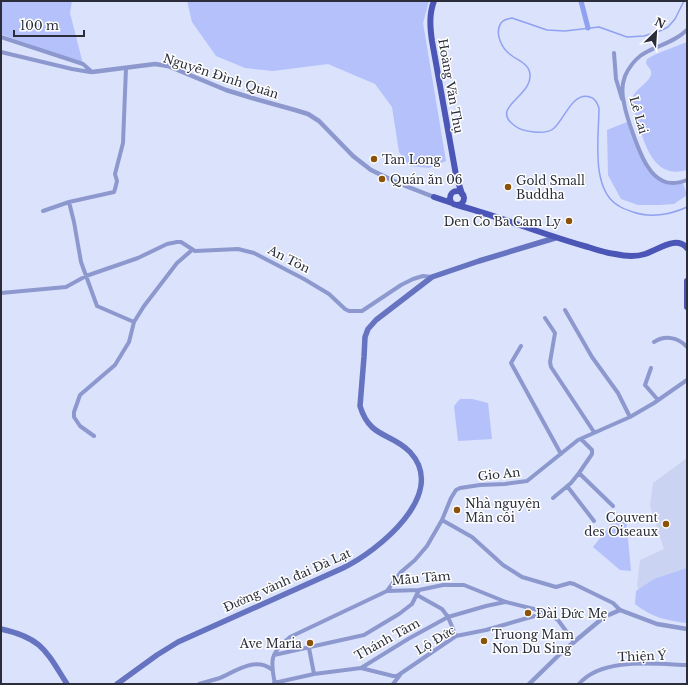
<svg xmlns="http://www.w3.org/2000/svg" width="688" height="685" viewBox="0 0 688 685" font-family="'Libre Baskerville',serif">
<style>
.built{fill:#cad3f1}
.green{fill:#b4c1fa}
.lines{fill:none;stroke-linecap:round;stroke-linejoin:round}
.stream{stroke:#90a1f1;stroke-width:1.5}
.canal{stroke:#90a1f1;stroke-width:5}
.minor{stroke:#8d99ce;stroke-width:4}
.tertiary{stroke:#8d99ce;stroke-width:4.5}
.secondary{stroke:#6573c1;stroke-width:5.5}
.primary{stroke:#4b56b6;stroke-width:6}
.poi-dot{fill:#8b5209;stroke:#fff;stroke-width:1.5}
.labels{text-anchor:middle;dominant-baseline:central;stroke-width:3;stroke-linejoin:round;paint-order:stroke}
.street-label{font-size:12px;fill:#2b2e3a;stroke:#fff}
.poi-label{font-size:12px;fill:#2b2e3a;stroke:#fff;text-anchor:start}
</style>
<rect width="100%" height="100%" fill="#dbe2fc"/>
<path class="built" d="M 687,458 L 687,619 L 642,595 L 637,586 L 640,560 L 664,549 L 650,506 L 653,483 Z"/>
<path class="green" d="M 1,1 L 72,1 L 70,13 L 83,64 L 1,34 Z
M 187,1 L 429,1 L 423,23 L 446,161 L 429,168 L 409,166 L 399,152 L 392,107 L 375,84 L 328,64 L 273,71 L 245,68 L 216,56 L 192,22 Z
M 687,42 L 687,170 C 656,179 647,150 639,127 C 637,119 631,109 632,100 C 633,89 654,81 651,71 C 650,68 647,66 646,63 L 647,59 L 656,54 Z
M 627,122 L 646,168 L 655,177 L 668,185 L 683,183 L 687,195 L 674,204 L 659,205 L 638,205 L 621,199 L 608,175 L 607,130 Z
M 460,399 L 472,399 L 488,403 L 492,439 L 458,441 L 454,406 Z
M 626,517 L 631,571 L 620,570 L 593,547 L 612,523 Z
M 687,568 L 687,623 C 668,621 651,617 635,604 L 636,591 L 654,579 Z"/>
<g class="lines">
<path class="stream" d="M 684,1 L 675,19 L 668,27 L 660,31 L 644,36 L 627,37 L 599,27 L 565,31 L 547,30 L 512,18 C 508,19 504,19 501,23 C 494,33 502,49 511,55 C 517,60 526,62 529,70 C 538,96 487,106 515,126 C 523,132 545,135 553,129 C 564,121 572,91 590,97 C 595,98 597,102 599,108 C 599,136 590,190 619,206 C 623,209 628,210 633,212 C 650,218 670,215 687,207"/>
<path class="canal" d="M 581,1 L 588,28"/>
<path class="minor" d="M 687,30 C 665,51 640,43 625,76 C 622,84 622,95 624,103 C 626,116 640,156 648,167 C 651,172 657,178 663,181 C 671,185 679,183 687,180
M 1,37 L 83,64 L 92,72
M 1,52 L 72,69 L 90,72
M 614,53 L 616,79 L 622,99
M 69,202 L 74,222 L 81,262 L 97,306 L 134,322
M 43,211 L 69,202 L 114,192 L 115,189 L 117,181 L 115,174 L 123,143 L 126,68
M 1,293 L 66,287 L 86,276 L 138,258 L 167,244 L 177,242 L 181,242 L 195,251 L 238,249 L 254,253 L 304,279 L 329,294 L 345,309 L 349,311 L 362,311 L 401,285 L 413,279 L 423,276 L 432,277
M 565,310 L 592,357 L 618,393 L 630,417
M 545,318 L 555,333 L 550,362 L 551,367 L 594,432
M 654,342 C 665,335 678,337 687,347
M 521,346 L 511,363 L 561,454
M 651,368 L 645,385 L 658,400
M 94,436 L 80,426 L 74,417 L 74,412 L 80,395 L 115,365 L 129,342 L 134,322 L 144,306 L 177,263 L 192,250
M 579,473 L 613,506
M 567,486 L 594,521
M 553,498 L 571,483 L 579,473 L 592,454 L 592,450 L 581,439
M 442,520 L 472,537 L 503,565 L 522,577 L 556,587 L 570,583 L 574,584 L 613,603 L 620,610
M 387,591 L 401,572 L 415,560 L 427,546 L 442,520 L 451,498 L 456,490 L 460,488 L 480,485 L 505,484 L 527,481 L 578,440 L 630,417 L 654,403 L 687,380
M 417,595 L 442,609 L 448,617 L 456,636
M 309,648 L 314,674
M 274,655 L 364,635 L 399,614 L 412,604 L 419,590
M 361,668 L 393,676 L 397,676 L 456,636 L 486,630 L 545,613
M 274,683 L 314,674 L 361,668 L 408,639 L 448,617 L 486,606 L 505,602
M 199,684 C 206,682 213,680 220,678 C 236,671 255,657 271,669
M 275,684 C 270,660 270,653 290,637 L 387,591 L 419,590 L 443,585 L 464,585 L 506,602 L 538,610 L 552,616 L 558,620 L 574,642
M 393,684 L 400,675
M 579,684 C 602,657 655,664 687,665"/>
<path class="tertiary" d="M 92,72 L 155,64 L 168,66 L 226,90 L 252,98 L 295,110 L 308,114 L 319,121 L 353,156 L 371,170 L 398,183 L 434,197
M 529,684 L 562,652 L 604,617 L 620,610 L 657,624 L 687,629"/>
<path class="secondary" d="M 1,629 C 42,638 46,651 67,684
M 117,684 L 157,655 L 178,642 L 343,568 C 378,551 449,494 410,452 C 391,432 370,439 360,406 L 364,357 L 365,337 L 368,329 L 376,320 L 432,277 L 479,261 L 555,238"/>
<path class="primary" d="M 434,1 C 429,14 430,27 432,41 L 456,175 L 462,194
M450 198a7 7 0 1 1 14 0a7 7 0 1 1-14 0Z
M 434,197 L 452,203
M 457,205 C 501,217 544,235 588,247 C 597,250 606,253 615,254 C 624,256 636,257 645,254 C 658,250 676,235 687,248
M 687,281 L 687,307"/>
</g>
<g class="poi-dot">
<circle cx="374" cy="159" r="4"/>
<circle cx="382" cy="179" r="4"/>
<circle cx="508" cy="187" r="4"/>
<circle cx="569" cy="221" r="4"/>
<circle cx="457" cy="510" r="4"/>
<circle cx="666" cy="524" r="4"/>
<circle cx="528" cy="613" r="4"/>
<circle cx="484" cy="641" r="4"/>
<circle cx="310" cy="643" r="4"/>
</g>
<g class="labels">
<g class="street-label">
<text transform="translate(221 76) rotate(18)">Nguyễn Đình Quân</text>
<text transform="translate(451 86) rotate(80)">Hoàng Văn Thụ</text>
<text transform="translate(639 115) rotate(74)">Lê Lai</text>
<text transform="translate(289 259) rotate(27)">An Tôn</text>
<text transform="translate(499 474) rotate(-6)">Gio An</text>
<text transform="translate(421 578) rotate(-5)">Mẫu Tâm</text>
<text transform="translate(287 580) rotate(-24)">Đường vành đai Đà Lạt</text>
<text transform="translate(387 639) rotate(-29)">Thánh Tâm</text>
<text transform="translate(435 640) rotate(-31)">Lộ Đức</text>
<text transform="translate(642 656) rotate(-2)">Thiện Ý</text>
</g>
<g class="poi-label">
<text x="382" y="159">Tan Long</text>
<text x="390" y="179">Quán ăn 06</text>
<text x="516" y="180">Gold Small<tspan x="516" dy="14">Buddha</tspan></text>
<text x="561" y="221" text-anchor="end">Den Co Ba Cam Ly</text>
<text x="465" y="503">Nhà nguyện<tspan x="465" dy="14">Mân côi</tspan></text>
<text x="658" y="517" text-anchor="end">Couvent<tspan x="658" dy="14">des Oiseaux</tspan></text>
<text x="536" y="613">Đài Đức Mẹ</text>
<text x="492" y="634">Truong Mam<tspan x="492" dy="14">Non Du Sing</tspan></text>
<text x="302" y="643" text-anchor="end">Ave Maria</text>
</g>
</g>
<rect width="688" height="685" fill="none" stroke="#2b2e3a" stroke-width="4"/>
<g transform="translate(656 32) rotate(25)" stroke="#ffffff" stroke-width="3" paint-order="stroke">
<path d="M0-3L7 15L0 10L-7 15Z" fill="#2b2e3a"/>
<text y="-6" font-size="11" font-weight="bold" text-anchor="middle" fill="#2b2e3a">N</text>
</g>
<path d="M14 30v6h70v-6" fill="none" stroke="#2b2e3a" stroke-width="2"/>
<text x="20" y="30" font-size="12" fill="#2b2e3a" stroke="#ffffff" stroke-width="3" paint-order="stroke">100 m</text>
</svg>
